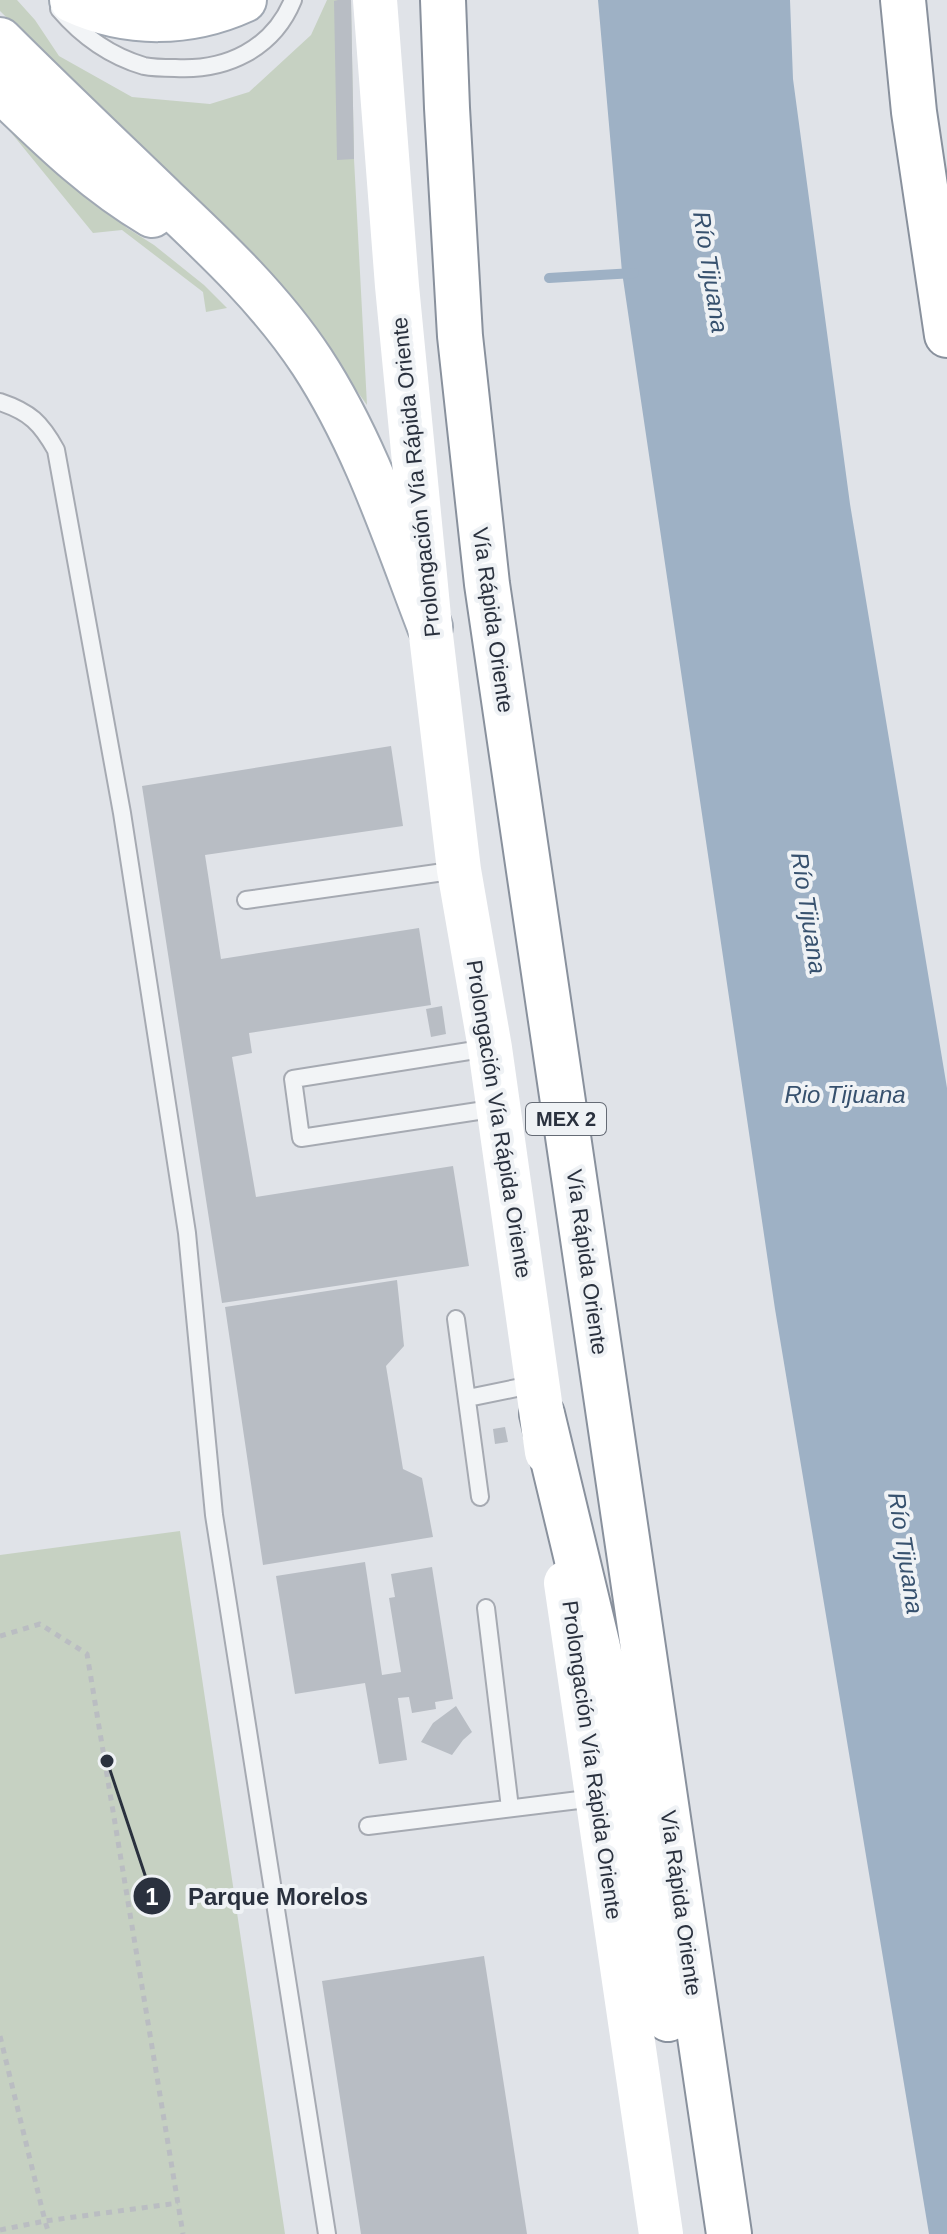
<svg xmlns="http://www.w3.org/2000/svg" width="947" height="2234" viewBox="0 0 947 2234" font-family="Helvetica,sans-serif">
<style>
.green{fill:#c6d1c2}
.water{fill:#9eb1c5}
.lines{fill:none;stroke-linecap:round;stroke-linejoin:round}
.stream{stroke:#9eb1c5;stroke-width:10}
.building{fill:#b8bdc4}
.service-casing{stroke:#a6aab2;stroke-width:20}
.primary-casing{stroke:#a0a8b3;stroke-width:48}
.trunk-casing{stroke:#89919d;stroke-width:48}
.path{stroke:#babdc2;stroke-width:5;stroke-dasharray:6 6;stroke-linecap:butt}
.service{stroke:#f2f4f6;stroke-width:16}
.secondary{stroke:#fff;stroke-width:44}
.primary{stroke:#fff;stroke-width:44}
.trunk{stroke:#fff;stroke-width:44}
.labels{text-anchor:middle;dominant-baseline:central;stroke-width:8;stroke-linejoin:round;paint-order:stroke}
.shield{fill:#eff2f5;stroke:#656b75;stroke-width:2}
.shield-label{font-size:20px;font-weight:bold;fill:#2a313e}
.street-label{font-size:22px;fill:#2a313e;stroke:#eff2f5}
.water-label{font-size:24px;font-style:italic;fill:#37516e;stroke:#eff2f5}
.leader{fill:none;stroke:#2a313e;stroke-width:3}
.callout-dot{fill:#2a313e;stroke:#eff2f5;stroke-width:3}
.mark-label{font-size:24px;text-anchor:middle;font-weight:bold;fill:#fff}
.callout-label{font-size:24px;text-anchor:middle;font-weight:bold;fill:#2a313e;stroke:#eff2f5;stroke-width:8;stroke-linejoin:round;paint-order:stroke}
</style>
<rect width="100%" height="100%" fill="#e0e3e8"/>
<path class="green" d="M 0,0 L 17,0 L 35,20 L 59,56 L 132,97 L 210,104 L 249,92 L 311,35 L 327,0 L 351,0 L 354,159 L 367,405 L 276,279 L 176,185 L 0,11 Z
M 0,110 L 127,228 L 154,245 L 204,285 L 227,308 L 206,312 L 203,292 L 122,230 L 93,233 L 0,119 Z
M 180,1531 L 285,2234 L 0,2234 L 0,1555 Z"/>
<path class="water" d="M 598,0 L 790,0 L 793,79 L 850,504 L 947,1088 L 947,2234 L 929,2234 L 775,1309 L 622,272 Z"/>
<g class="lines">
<path class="stream" d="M 549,278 L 634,273"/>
</g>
<path class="building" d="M 338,0 L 351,0 L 354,159 L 337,160 L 334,1 Z
M 391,746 L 403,826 L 205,855 L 221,959 L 419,928 L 431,1005 L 249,1033 L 252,1053 L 232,1057 L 256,1197 L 453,1166 L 469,1266 L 222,1303 L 142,786 Z
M 442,1006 L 446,1034 L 431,1037 L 426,1009 Z
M 397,1280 L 404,1346 L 386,1366 L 403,1469 L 422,1478 L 433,1537 L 263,1565 L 225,1307 Z
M 505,1427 L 508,1442 L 495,1444 L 493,1429 Z
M 365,1562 L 382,1675 L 401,1672 L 389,1598 L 395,1597 L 391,1574 L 432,1567 L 453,1699 L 435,1702 L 436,1709 L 412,1713 L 409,1697 L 398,1698 L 407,1760 L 379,1764 L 365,1683 L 295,1694 L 276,1576 Z
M 456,1706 L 472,1732 L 463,1740 L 452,1755 L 421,1742 L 433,1723 Z
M 484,1956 L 527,2234 L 361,2234 L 322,1981 Z"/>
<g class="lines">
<defs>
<path id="service" d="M 59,9 C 82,36 110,56 144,66 C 154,68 165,68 175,68 C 226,71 273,49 293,0
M 0,402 C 30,412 41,423 56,450 L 122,813 L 187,1233 L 214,1515 L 327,2234
M 246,900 L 458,870
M 488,1048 L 293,1079 L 301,1138 L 498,1108
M 456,1319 L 480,1497
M 468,1398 L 536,1384
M 486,1608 L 510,1808
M 368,1826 L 595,1798"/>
<path id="primary" d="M 72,0 C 128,26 189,25 244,0
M 0,40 C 54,94 110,147 165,200 C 218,250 272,301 312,362 C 365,443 395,536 430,627
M 0,89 C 48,135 94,181 152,215"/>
<path id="trunk" d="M 443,0 L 447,108 L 460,336 L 487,584 L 729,2234
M 903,0 L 914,112 L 947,335
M 542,1414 L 598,1647 L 645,1881 L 668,2019"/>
</defs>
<use href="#service" class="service-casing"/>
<use href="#primary" class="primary-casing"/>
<use href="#trunk" class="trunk-casing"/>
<path class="path" d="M 0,1636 L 40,1624 L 87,1654 L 183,2234
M 0,2036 L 45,2221 L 178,2203
M 0,2230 L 45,2221 L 49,2234"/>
<use href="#service" class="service"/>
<path class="secondary" d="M 375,0 L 397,286 L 430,627 L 459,870 L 490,1048 L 547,1452
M 566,1583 L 661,2234"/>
<use href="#primary" class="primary"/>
<use href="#trunk" class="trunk"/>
</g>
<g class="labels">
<rect class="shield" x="526" y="1103" width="80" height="32" rx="6"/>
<g class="shield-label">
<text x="566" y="1119">MEX 2</text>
</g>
<g class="street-label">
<text transform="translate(416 477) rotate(-96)">Prolongación Vía Rápida Oriente</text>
<text transform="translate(493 620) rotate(82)">Vía Rápida Oriente</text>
<text transform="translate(499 1119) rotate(81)">Prolongación Vía Rápida Oriente</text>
<text transform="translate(587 1262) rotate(82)">Vía Rápida Oriente</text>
<text transform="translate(592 1760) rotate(82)">Prolongación Vía Rápida Oriente</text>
<text transform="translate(681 1903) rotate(82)">Vía Rápida Oriente</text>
</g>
<g class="water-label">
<text transform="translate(711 272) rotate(81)">Río Tijuana</text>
<text transform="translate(809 913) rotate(81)">Río Tijuana</text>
<text x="845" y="1094">Rio Tijuana</text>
<text transform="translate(906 1553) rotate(81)">Río Tijuana</text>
</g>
</g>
<path class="leader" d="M107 1761L152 1896"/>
<g class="callout-dot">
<circle cx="107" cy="1761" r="8"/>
<circle cx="152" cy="1896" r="20"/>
</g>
<g class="mark-label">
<text x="152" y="1905">1</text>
</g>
<g class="callout-label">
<text x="278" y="1905">Parque Morelos</text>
</g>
</svg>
